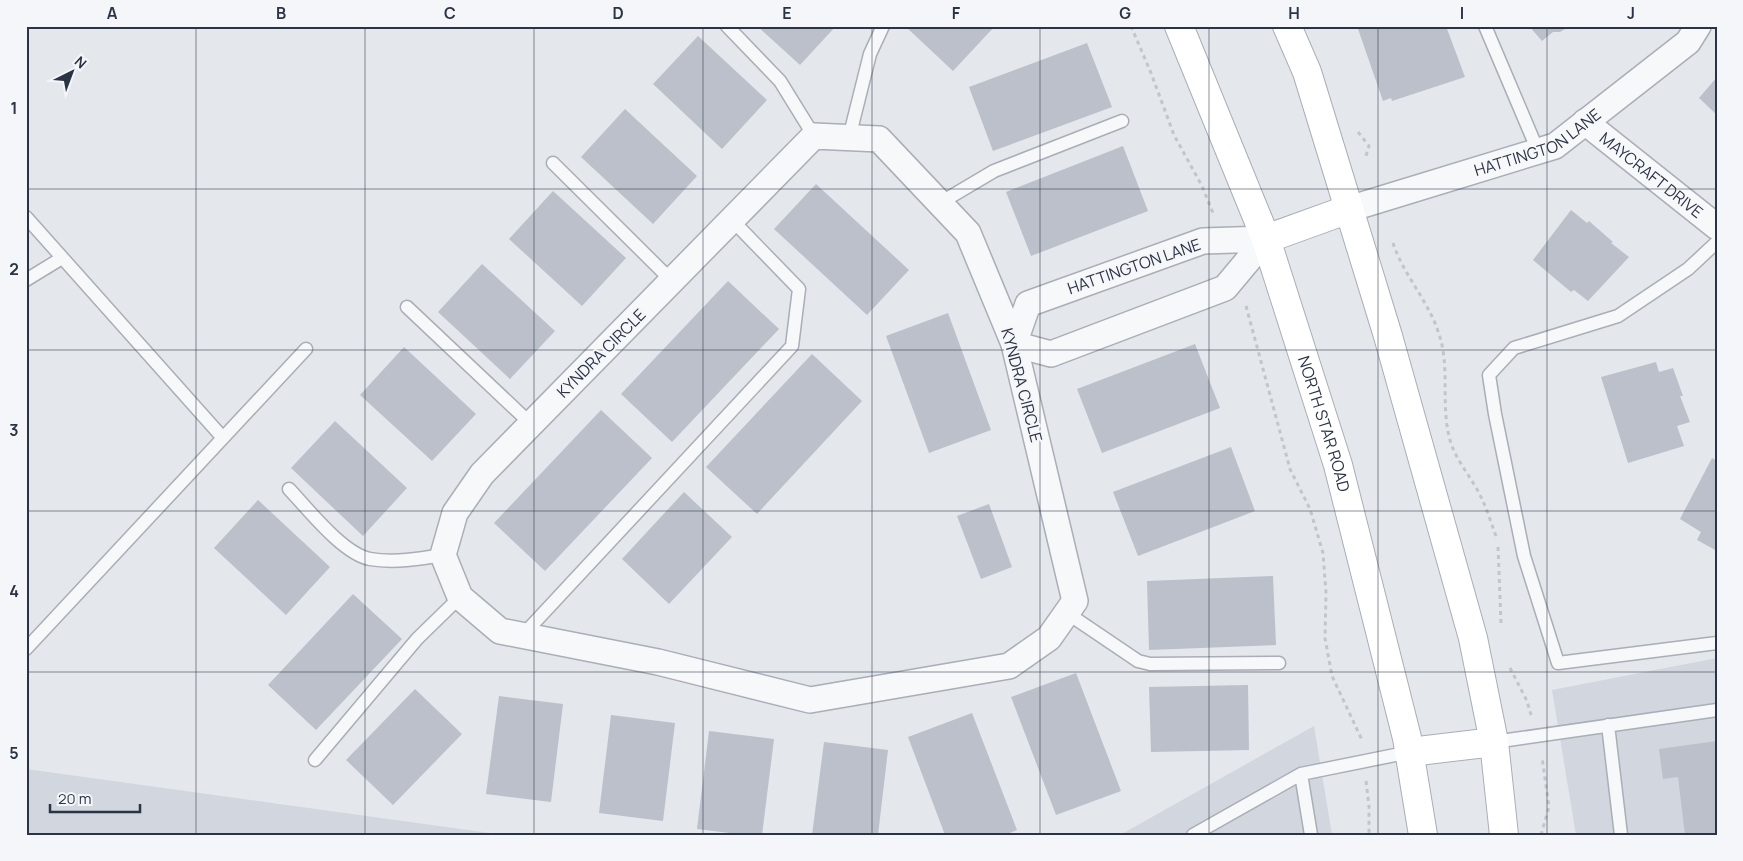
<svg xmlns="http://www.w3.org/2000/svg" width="1743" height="861" viewBox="0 0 1743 861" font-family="Manrope,sans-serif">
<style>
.built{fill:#d2d6de}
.building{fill:#bbc0ca}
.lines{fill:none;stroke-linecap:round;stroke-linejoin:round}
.service-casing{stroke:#a9aeb7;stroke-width:15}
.minor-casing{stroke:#a9aeb7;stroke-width:28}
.secondary-casing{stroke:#a9aeb7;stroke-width:30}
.path{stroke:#c2c5cb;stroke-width:3;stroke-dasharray:4 4;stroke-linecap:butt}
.service{stroke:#f7f8fa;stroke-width:12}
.minor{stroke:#f7f8fa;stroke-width:25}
.secondary{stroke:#fff;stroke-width:28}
.grid{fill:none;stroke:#2b3445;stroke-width:1;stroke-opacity:0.55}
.labels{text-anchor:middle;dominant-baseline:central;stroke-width:4;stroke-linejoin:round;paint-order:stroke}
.street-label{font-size:16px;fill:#2b3445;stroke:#f4f6f9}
.neatline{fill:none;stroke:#2b3445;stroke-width:2}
.grid-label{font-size:16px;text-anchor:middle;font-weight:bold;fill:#2b3445}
</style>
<rect width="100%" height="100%" fill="#e4e7ec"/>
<path class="built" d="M 1717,658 L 1717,835 L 1576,835 L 1552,690 Z
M 1314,726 L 1332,835 L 1120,835 Z
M 26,769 L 504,835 L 26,835 Z"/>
<path class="building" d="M 757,26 L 836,26 L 800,65 Z
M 905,26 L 995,26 L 953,71 Z
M 1358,26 L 1446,26 L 1465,77 L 1392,101 L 1391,98 L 1383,101 L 1358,29 Z
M 1529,26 L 1570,26 L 1560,32 L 1553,32 L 1542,41 Z
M 698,36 L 767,100 L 722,149 L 653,84 Z
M 1087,43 L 1112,107 L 993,151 L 969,87 Z
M 1717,77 L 1717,115 L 1699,98 Z
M 625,109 L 697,176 L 653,224 L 581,157 Z
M 1123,146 L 1148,211 L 1031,256 L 1006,192 Z
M 816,184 L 909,270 L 867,315 L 774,229 Z
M 553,191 L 626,258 L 582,306 L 509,239 Z
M 1571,210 L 1587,223 L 1589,221 L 1613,242 L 1611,243 L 1629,257 L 1588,301 L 1574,290 L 1571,292 L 1533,260 Z
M 482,264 L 555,331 L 510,379 L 438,312 Z
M 728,281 L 779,329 L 672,442 L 621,394 Z
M 948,313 L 991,430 L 929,453 L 886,336 Z
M 1195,344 L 1220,408 L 1102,453 L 1077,389 Z
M 404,347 L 476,414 L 432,461 L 360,395 Z
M 812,354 L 862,401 L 757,514 L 706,467 Z
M 1656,362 L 1659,372 L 1673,368 L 1683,396 L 1680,396 L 1690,422 L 1677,426 L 1684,446 L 1628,463 L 1601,377 Z
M 601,410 L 652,458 L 545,571 L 494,523 Z
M 335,421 L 407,488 L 363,536 L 291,468 Z
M 1231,447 L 1255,511 L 1138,556 L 1113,492 Z
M 1712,458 L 1717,461 L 1717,551 L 1697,540 L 1701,532 L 1680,519 Z
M 684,492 L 732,537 L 669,604 L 622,559 Z
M 258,500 L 330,567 L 286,615 L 214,548 Z
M 989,504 L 1012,567 L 981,579 L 957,516 Z
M 1273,576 L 1276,645 L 1149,650 L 1147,581 Z
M 353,594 L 402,639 L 316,730 L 268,685 Z
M 1076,673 L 1121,791 L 1056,815 L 1011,697 Z
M 1248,685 L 1249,750 L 1151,752 L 1149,687 Z
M 415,689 L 462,734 L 393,805 L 346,760 Z
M 499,696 L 563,704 L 551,802 L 486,794 Z
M 972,713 L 1017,830 L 1005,835 L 945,835 L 908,737 Z
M 611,715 L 675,723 L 663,821 L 599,813 Z
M 709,731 L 774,739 L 762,835 L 746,835 L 697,829 Z
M 1717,741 L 1717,835 L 1685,835 L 1678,777 L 1663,779 L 1659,749 Z
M 824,742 L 888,750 L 878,835 L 812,835 Z"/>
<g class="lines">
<defs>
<path id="service" d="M 727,26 L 780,81 L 814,136
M 1485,26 L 1538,151
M 849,138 L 870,54 L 883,26
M 553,163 L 672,281
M 940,203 L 994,171 L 1122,121
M 26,217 L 223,438
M 1717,242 L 1688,269 L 1618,316 L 1514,348 L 1489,375 L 1495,414 L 1524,556 L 1558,663 L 1717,643
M 26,280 L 62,258
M 407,307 L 531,424
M 289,489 C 308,509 343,554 370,559 C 394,563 419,559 443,555
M 1067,613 L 1138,661 L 1150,664 L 1279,663
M 522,636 L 792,346 L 799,289 L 732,220
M 26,649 L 306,349
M 1608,725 L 1621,835
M 1494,742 L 1717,710
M 315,760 L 417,639 L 460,597
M 1301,774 L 1311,835
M 1193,835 L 1301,774 L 1410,752"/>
<g id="minor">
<path id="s1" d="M 1585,122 L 1717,227"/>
<path d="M 814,136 L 879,139 L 968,233 L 1014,344 L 1075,601 L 1049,638 L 1009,666 L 810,700 L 658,662 L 500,631 L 460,597 L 443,555 L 455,513 L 482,474 Z"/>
<path id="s2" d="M 1349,209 L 1555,146 L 1688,42 L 1698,26"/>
<path d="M 1266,239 L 1225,288 L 1051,354 L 1014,344 L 1028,304 L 1203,241 Z"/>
</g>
<g id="secondary">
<path id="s3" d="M 1179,26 L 1266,239 L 1338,465 L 1407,738 L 1423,835"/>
<path d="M 1287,26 L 1307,72 L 1388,336 L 1473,638 L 1494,742 L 1504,835"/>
<path d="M 1266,239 L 1349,209"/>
<path d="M 1410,752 L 1494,742"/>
</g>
</defs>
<use href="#service" class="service-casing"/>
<use href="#minor" class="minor-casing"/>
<use href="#secondary" class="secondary-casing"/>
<path class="path" d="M 1131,26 L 1151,73 L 1174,135 L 1202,186 L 1213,213
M 1358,132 L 1369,146 L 1365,159
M 1393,243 C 1403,274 1427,299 1438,331 C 1451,366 1440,404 1450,440 C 1455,459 1472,478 1481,497 C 1487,509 1491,523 1496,536
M 1246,306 L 1290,469 L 1310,509 L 1323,553 L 1326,593 L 1325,638 L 1332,676 L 1362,740
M 1498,547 L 1501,623
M 1510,668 L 1527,701 L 1531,715
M 1366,781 L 1369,806 L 1369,835
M 1541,835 L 1549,807 L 1542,757"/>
<use href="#service" class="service"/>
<use href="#minor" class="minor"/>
<use href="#secondary" class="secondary"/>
</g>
<path class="grid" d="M 196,26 L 196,835M 365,26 L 365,835M 534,26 L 534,835M 703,26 L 703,835M 872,26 L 872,835M 1040,26 L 1040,835M 1209,26 L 1209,835M 1378,26 L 1378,835M 1547,26 L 1547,835M 26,189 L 1717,189M 26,350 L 1717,350M 26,511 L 1717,511M 26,672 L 1717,672"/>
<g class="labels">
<g class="street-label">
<text stroke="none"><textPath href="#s2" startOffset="201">HATTINGTON LANE</textPath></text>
<text stroke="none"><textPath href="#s1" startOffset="85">MAYCRAFT DRIVE</textPath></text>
<text transform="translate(1134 266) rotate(-19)">HATTINGTON LANE</text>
<text transform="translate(601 353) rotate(-45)">KYNDRA CIRCLE</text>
<text transform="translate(1022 385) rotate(75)">KYNDRA CIRCLE</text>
<text stroke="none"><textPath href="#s3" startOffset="424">NORTH STAR ROAD</textPath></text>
</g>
</g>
<rect width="1743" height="861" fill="none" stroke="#f4f6f9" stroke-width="55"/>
<g transform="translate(72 72) rotate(42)" stroke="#f4f6f9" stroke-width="4" paint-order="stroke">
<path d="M0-4L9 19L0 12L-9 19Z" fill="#2b3445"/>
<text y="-8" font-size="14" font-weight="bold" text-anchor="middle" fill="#2b3445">N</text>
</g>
<path d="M50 804v8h90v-8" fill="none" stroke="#2b3445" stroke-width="2.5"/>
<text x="58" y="804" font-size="15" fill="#2b3445" stroke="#f4f6f9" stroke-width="4" paint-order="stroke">20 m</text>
<rect x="28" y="28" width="1688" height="806" class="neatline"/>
<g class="grid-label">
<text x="112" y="19">A</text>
<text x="281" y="19">B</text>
<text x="450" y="19">C</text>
<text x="618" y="19">D</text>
<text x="787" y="19">E</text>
<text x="956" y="19">F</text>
<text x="1125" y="19">G</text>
<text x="1294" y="19">H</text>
<text x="1462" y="19">I</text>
<text x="1631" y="19">J</text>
<text x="14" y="114">1</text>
<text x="14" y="275">2</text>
<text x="14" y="436">3</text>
<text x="14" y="597">4</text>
<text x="14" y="759">5</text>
</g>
</svg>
